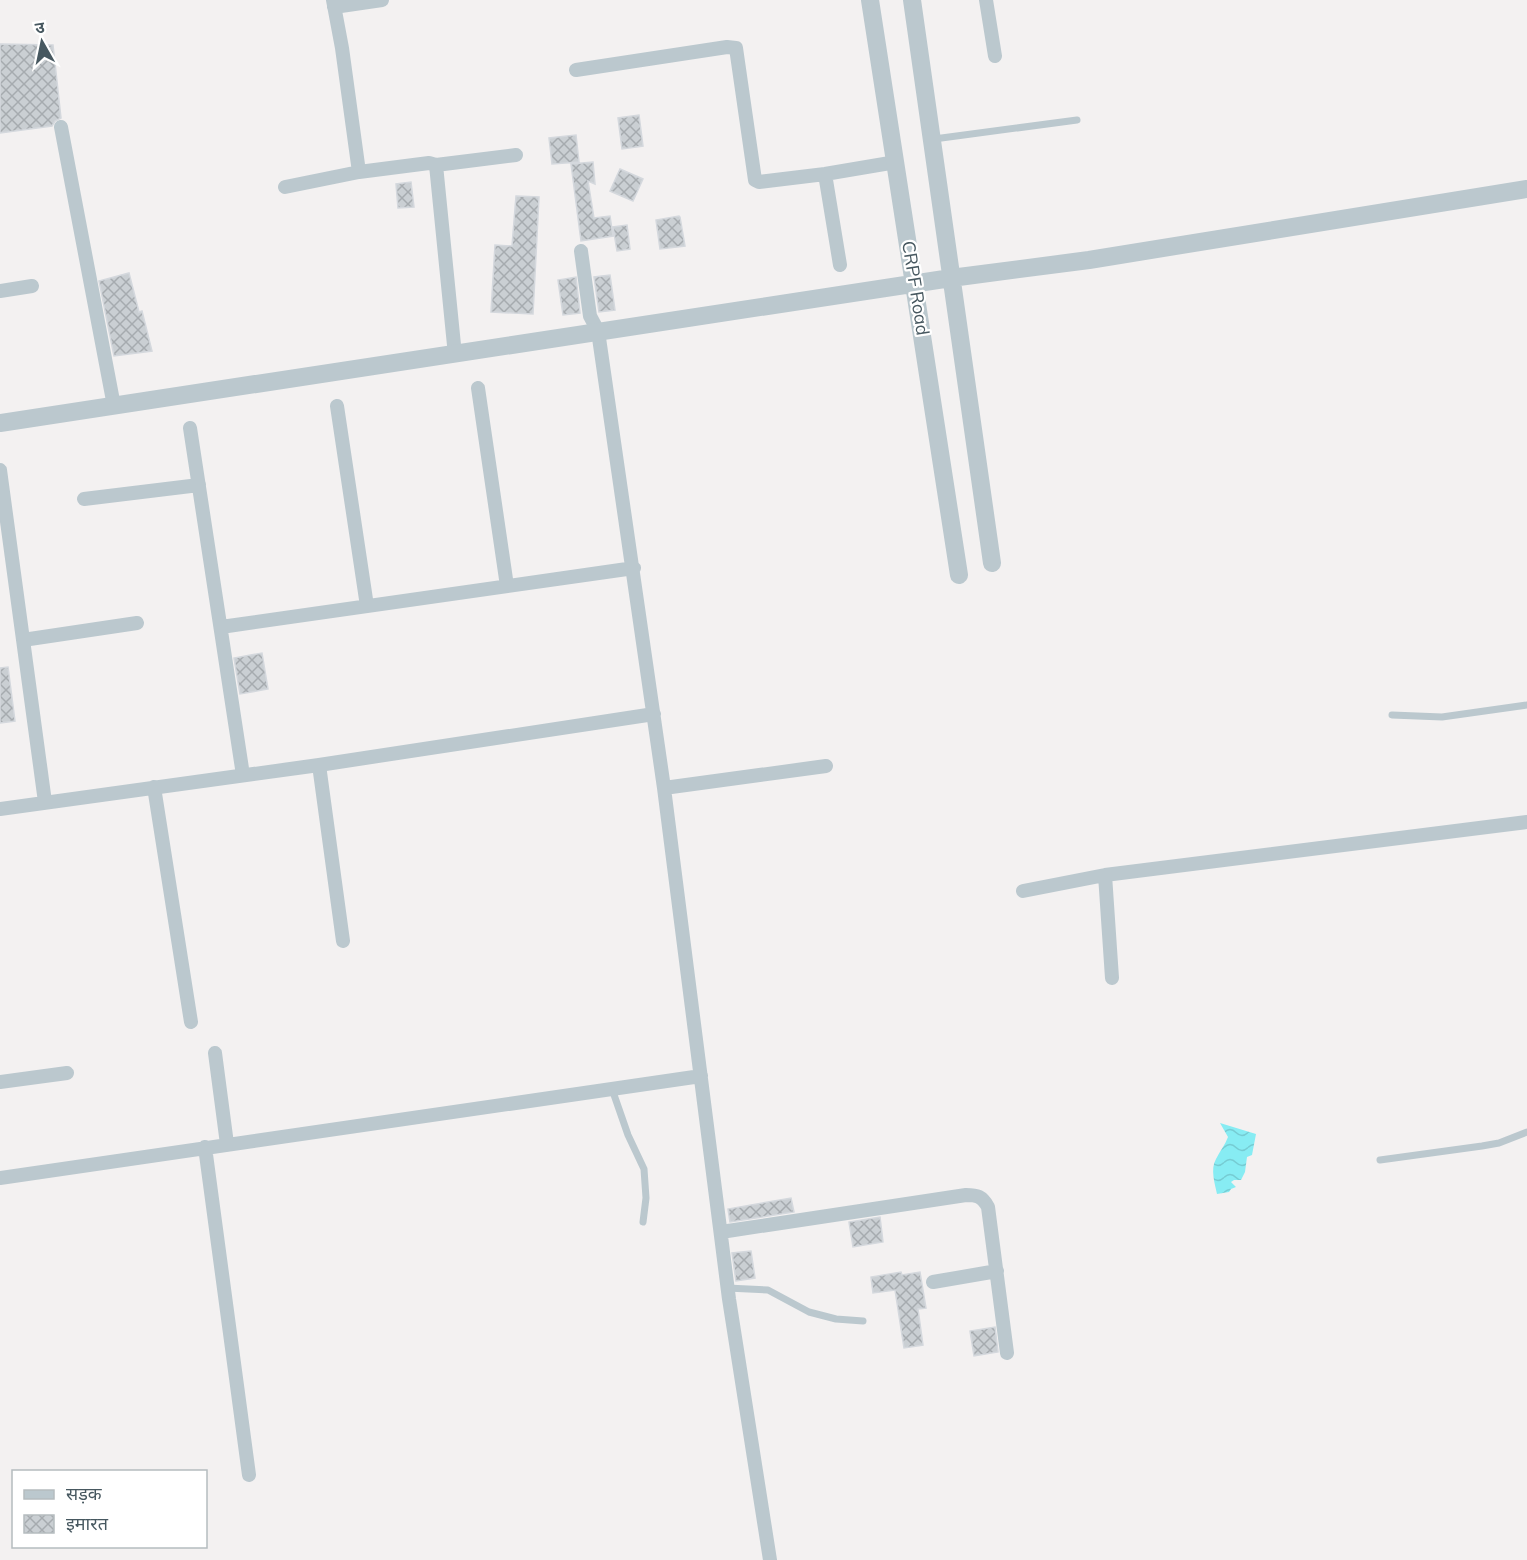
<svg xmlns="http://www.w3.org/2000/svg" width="1527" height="1560" viewBox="0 0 1527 1560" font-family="Mulish,'Noto Sans Devanagari',sans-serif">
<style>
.water{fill:url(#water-waves)}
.building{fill:url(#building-cross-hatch);stroke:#d4d8dd;stroke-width:1.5}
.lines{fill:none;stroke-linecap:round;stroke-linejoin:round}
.service{stroke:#bbc8ce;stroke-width:7}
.minor{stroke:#bbc8ce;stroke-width:14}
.tertiary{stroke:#bbc8ce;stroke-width:18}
.labels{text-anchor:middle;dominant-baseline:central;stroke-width:4.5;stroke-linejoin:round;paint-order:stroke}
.street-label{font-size:18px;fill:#475860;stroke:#fff}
</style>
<defs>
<pattern id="water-waves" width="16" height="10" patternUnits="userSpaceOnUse" patternTransform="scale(1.5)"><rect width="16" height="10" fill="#87ecf3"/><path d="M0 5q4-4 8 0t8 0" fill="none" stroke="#76ccd3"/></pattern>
<pattern id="building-cross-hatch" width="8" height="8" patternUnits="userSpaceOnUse" patternTransform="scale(1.5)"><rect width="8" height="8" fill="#cacfd3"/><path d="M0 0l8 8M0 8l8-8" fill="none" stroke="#a6abaf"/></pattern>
</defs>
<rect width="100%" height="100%" fill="#f3f1f1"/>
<path class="water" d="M 1220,1123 L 1256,1134 L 1252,1155 L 1247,1157 L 1245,1172 L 1241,1180 L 1234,1180 L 1231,1182 L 1236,1187 L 1231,1189 L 1229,1192 L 1217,1194 C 1215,1184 1210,1169 1216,1159 C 1220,1151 1225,1145 1228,1137 Z"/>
<path class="building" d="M 0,44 L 53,45 L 61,118 L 55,121 L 52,126 L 0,133 Z
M 639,115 L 643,146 L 622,149 L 618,118 Z
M 576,135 L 579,162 L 552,164 L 549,138 Z
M 593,162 L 595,184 L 588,181 L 594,218 L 610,216 L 613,236 L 581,241 L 571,164 Z
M 620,169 L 643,179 L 633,201 L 610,191 Z
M 411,182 L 414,207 L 398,208 L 396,184 Z
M 516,196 L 539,197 L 533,314 L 491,312 L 495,245 L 512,246 Z
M 679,216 L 680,217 L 685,246 L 660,249 L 656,220 Z
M 627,225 L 630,249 L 617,251 L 613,227 Z
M 129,273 L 139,312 L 142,311 L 152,351 L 114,356 L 99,281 Z
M 610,275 L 615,310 L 599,312 L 594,277 Z
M 576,277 L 580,313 L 563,315 L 558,280 Z
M 262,653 L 268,689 L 240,694 L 234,658 Z
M 8,667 L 15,721 L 0,723 L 0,668 Z
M 791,1198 L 794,1212 L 730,1222 L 728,1209 Z
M 880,1217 L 883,1242 L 853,1247 L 849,1222 Z
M 751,1251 L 755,1278 L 736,1281 L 732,1253 Z
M 901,1272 L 902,1275 L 920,1272 L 926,1308 L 918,1309 L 923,1345 L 904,1348 L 895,1290 L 873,1293 L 871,1277 Z
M 995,1327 L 998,1352 L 974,1356 L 970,1331 Z"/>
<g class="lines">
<path class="service" d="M 934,139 L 1077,120
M 1392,715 L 1442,717 L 1527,705
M 612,1089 L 628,1135 L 644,1169 L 646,1198 L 643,1222
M 1380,1160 L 1482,1146 L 1499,1143 L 1527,1132
M 727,1288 L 768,1290 L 809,1312 L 836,1319 L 863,1321"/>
<path class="minor" d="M 333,0 L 342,48 L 359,172 L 429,163 L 436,165 L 455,355
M 986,0 L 995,56
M 334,7 L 382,0
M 576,70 L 727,47 L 736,48 L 755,180 L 759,182 L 825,174 L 896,162
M 61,127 L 114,406
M 436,165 L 516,155
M 825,174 L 840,265
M 285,187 L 359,172
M 581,251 L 590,316 L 598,331 L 664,788 L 729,1299 L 770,1560
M 0,291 L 32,286
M 478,388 L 507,586
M 337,406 L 367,606
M 190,428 L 243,775
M 0,470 L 45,802
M 84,499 L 199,485
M 221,627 L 634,568
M 23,640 L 137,623
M 319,765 L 343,941
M 154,787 L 191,1022
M 664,788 L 826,766
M 0,809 L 319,765 L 654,714
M 1105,875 L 1112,978
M 1023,891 L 1105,875 L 1527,822
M 215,1053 L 227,1144
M 0,1082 L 67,1073
M 205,1147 L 249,1475
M 0,1178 L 701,1076
M 721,1232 L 966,1195 C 977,1195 982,1196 988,1207 L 1007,1353
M 933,1282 L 997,1271"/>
<path class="tertiary" d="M 870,0 L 959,575
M 912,0 L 992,563
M 0,423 L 951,278 L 1089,260 L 1527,189"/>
</g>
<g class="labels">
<g class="street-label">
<text transform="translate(916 288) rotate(81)">CRPF Road</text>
</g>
</g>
<rect x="12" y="1470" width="195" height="78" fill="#ffffff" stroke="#b5bcbf" stroke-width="1.5"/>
<rect x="24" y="1490" width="30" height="9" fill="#bbc8ce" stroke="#b5bcbf" stroke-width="1.5"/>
<text x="66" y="1500" font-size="18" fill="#475860">सड़क</text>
<rect x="24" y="1515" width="30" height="18" fill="url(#building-cross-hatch)" stroke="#b5bcbf" stroke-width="1.5"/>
<text x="66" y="1530" font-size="18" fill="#475860">इमारत</text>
<g transform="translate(42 42) rotate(351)" stroke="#ffffff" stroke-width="4.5" paint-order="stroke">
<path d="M0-4.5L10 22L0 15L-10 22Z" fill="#475860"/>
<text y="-9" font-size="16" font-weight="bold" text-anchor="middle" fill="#475860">उ</text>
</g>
</svg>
